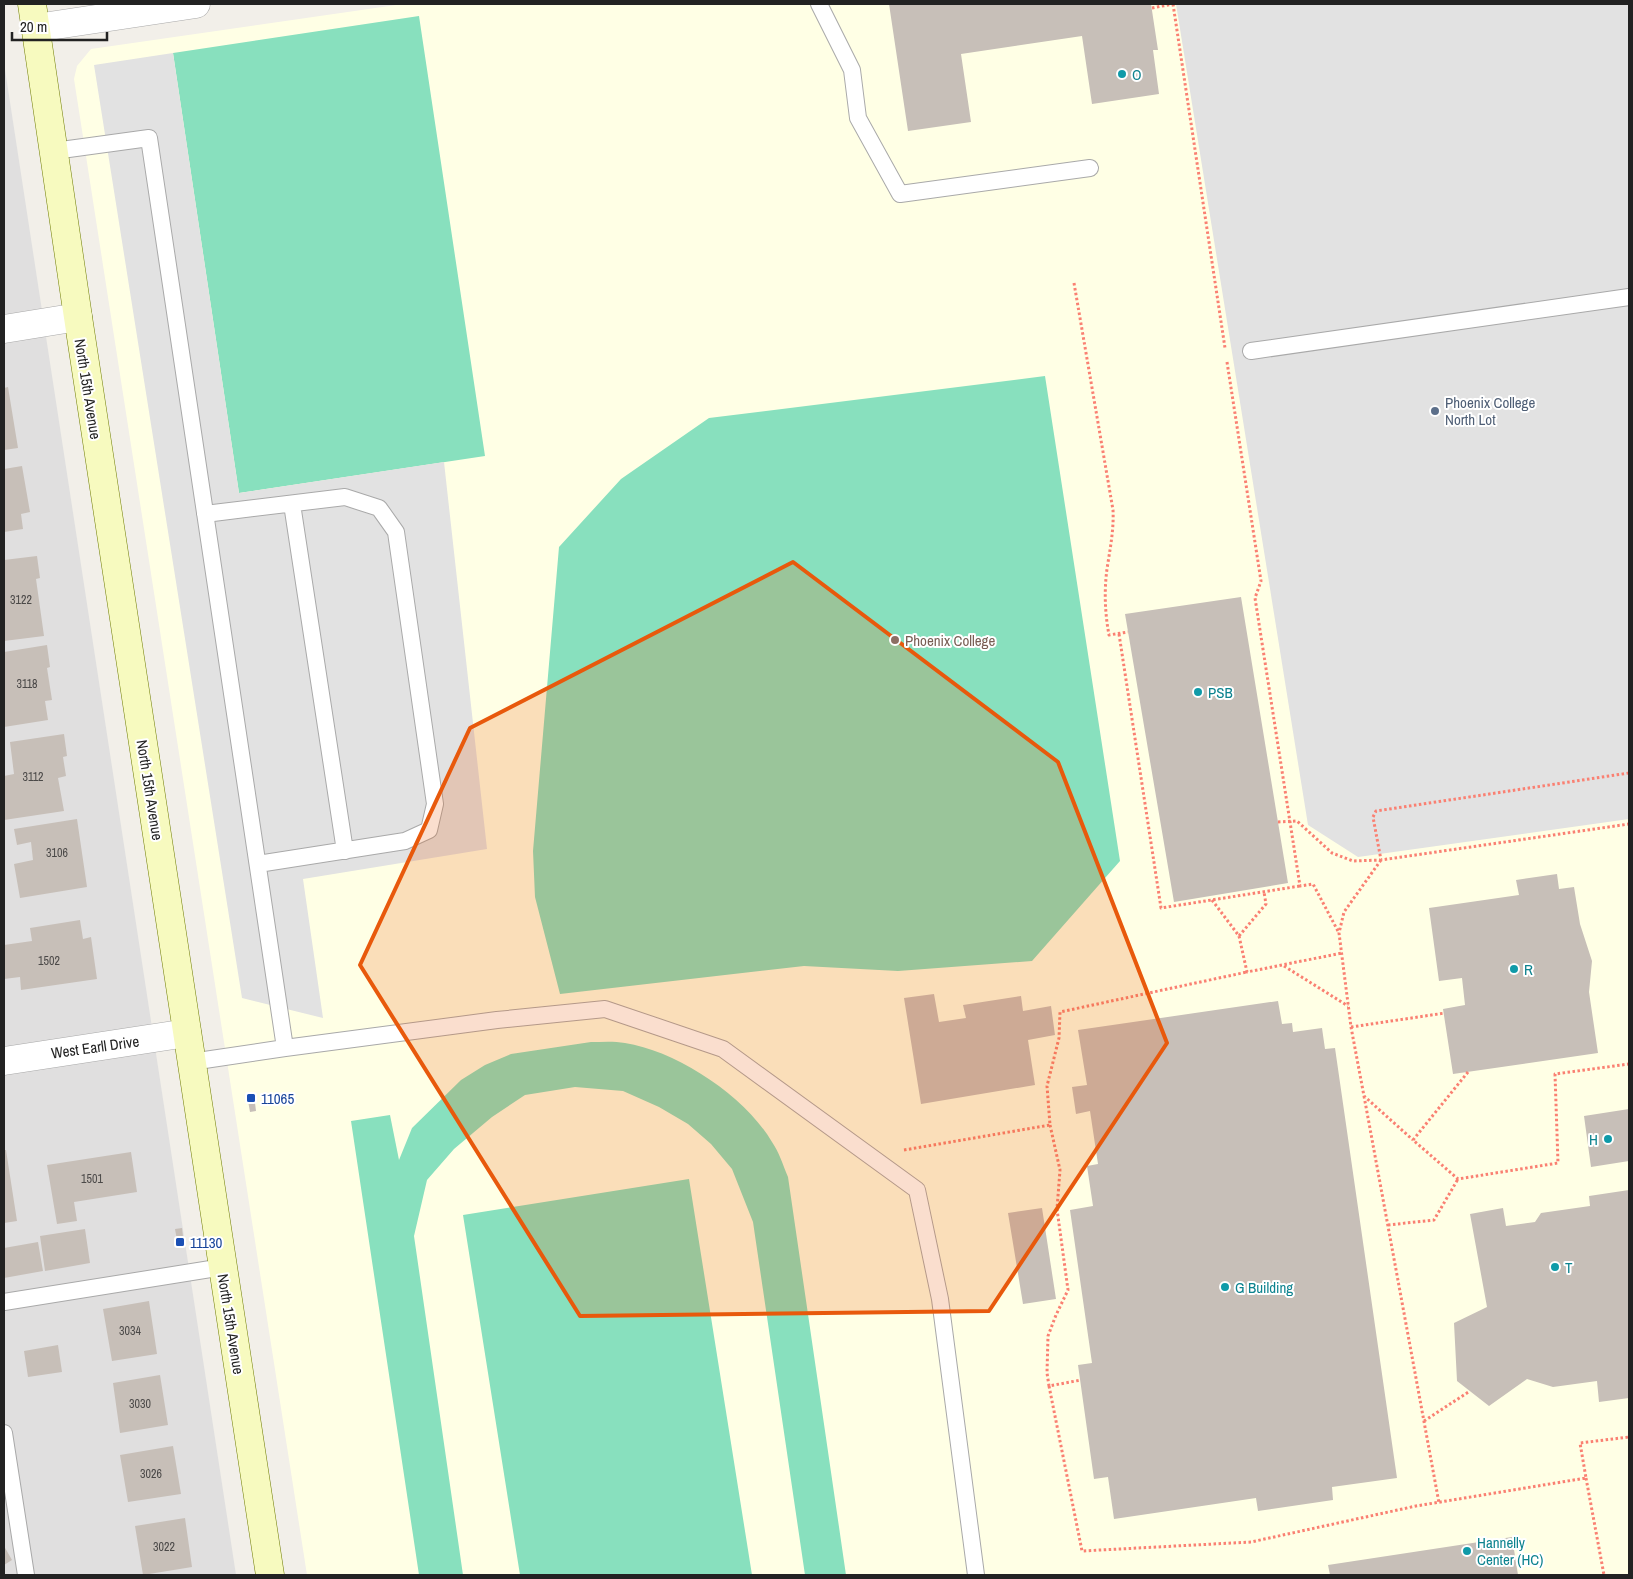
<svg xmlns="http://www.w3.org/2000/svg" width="1633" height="1579" viewBox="0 0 1633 1579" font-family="'Archivo Narrow',sans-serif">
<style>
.residential{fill:#e0dfdf}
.education{fill:#ffffe5}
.pitch{fill:#88e0be}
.parking{fill:#e2e2e2}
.building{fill:#c7bfb8}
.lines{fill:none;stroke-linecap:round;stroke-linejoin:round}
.lane-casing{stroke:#a9a9a9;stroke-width:18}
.street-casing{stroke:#a9a9a9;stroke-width:29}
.secondary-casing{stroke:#707d05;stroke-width:29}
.path{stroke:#fa8072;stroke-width:3;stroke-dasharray:2.5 2.5;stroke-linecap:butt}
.lane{stroke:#fff;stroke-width:16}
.street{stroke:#fff;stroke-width:28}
.secondary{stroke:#f7fabf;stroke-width:28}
.marked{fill:#e8590c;fill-opacity:0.2;stroke:#e8590c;stroke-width:4;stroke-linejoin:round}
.culture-dot{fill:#0f9aa8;stroke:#fff;stroke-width:2}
.service-dot{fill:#5c6f8a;stroke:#fff;stroke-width:2}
.education-dot{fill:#8d6e63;stroke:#fff;stroke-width:2}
.transit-dot{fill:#1a4fb4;stroke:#fff;stroke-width:2}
.labels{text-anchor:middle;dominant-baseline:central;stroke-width:4;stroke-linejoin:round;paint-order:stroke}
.number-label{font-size:12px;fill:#4b4948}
.culture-label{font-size:15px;fill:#0d838f;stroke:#fff;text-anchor:start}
.street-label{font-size:15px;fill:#222;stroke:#fff}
.service-label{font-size:15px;fill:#4e5e75;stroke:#fff;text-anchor:start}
.education-label{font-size:15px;fill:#785e54;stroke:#fff;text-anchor:start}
.transit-label{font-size:15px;fill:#164399;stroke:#fff;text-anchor:start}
</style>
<rect width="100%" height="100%" fill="#f2efe9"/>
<path class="residential" d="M 4,63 L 236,1575 L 4,1575 Z"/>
<path class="education" d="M 403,4 L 1629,4 L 1629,1575 L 307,1575 L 74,79 L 77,66 L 91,49 Z"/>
<path class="pitch" d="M 419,16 L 485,456 L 239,493 L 173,53 Z
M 1045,376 L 1120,861 L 1032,961 L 898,971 L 804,966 L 560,994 L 535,897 L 533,851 L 559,547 L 621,479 L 709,418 Z
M 591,1042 C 602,1042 614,1041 625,1043 C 677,1051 745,1096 772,1142 C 779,1152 783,1165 788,1177 L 846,1575 L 805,1575 L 753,1222 L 732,1169 L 711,1144 L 688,1124 L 659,1107 L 623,1091 L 575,1087 L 525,1095 L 492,1117 L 454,1149 L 427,1180 L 414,1236 L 463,1575 L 419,1575 L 351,1121 L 390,1115 L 399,1160 L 412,1128 L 461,1080 L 485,1065 L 511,1054 Z
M 689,1179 L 752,1575 L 520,1575 L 463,1215 Z"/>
<path class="parking" d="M 1176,4 L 1629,4 L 1629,819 L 1358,857 L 1308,825 Z
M 173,53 L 239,493 L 444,462 L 487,849 L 303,879 L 323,1018 L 242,998 L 94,65 Z"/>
<path class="building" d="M 889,4 L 1151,4 L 1158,50 L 1153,50 L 1159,94 L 1092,104 L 1082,36 L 961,54 L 971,122 L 908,131 Z
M 8,387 L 18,448 L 4,450 L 4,388 Z
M 22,466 L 30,512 L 21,514 L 23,529 L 4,532 L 4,469 Z
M 37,556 L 40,578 L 36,579 L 44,636 L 4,641 L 4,560 Z
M 1241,597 L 1288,883 L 1174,902 L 1125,614 Z
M 47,645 L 50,667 L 47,668 L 52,700 L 45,701 L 48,720 L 4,727 L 4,652 Z
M 64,734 L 67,756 L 63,757 L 66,776 L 58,778 L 64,811 L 4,820 L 4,776 L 14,774 L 10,742 Z
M 77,819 L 87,887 L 20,898 L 14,864 L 33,860 L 31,842 L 17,845 L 14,829 Z
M 1557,874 L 1559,889 L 1574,887 L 1580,924 L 1592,961 L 1589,992 L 1598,1053 L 1453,1074 L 1443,1009 L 1465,1005 L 1462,978 L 1439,981 L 1429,908 L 1519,895 L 1516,880 Z
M 80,920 L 83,939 L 91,937 L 97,979 L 21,990 L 20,977 L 4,979 L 4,945 L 32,941 L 30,928 Z
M 934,994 L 939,1022 L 966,1018 L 963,1005 L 1021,996 L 1023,1011 L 1051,1006 L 1055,1035 L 1028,1040 L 1035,1085 L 921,1104 L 904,998 Z
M 1278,1001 L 1282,1024 L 1292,1023 L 1293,1032 L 1322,1028 L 1325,1049 L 1335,1048 L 1397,1478 L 1332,1487 L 1333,1500 L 1258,1511 L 1256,1498 L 1114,1519 L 1108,1477 L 1094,1479 L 1078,1365 L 1092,1363 L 1070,1210 L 1093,1206 L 1087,1166 L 1098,1164 L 1090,1111 L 1076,1114 L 1072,1087 L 1087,1085 L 1078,1030 Z
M 247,1095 L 254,1095 L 256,1111 L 250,1112 Z
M 1629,1109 L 1629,1161 L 1591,1167 L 1584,1116 Z
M 4,1150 L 6,1150 L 17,1221 L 4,1223 Z
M 131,1152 L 137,1192 L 74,1202 L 77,1221 L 57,1224 L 47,1165 Z
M 1629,1190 L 1629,1398 L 1599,1402 L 1597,1381 L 1553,1387 L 1527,1379 L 1489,1406 L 1457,1381 L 1454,1323 L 1487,1307 L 1470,1214 L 1503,1208 L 1506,1226 L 1535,1222 L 1541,1213 L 1590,1206 L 1589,1196 Z
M 1042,1208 L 1056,1299 L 1023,1304 L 1008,1213 Z
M 182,1228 L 184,1245 L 178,1246 L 175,1229 Z
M 85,1229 L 90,1263 L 45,1271 L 40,1236 Z
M 38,1242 L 43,1271 L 4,1278 L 4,1248 Z
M 149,1301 L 157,1354 L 112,1361 L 103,1309 Z
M 58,1345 L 62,1372 L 28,1377 L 24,1351 Z
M 160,1375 L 168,1425 L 120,1433 L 113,1383 Z
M 173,1446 L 181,1494 L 128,1502 L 120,1455 Z
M 185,1518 L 192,1567 L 143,1575 L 135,1526 Z
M 1512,1537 L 1518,1575 L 1330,1575 L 1328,1565 Z
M 4,1546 L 12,1560 L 4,1565 Z"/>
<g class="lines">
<defs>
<path id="lane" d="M 819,4 L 852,70 L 858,118 L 900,194 L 1090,168
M 54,151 L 149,138 L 285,1048
M 1251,351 L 1629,297
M 292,504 L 345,851
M 205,514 L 345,497 L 379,508 L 396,532 L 435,804 L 429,830 L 405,841 L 258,864
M 191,1062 L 285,1048 L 497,1020 L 605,1009 L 723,1049 L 917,1190 L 940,1299 L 976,1575
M 4,1302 L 223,1267
M 4,1433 L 26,1575"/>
<path id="street" d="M 36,28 L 196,4
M 4,329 L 78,317
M 4,1061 L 187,1033"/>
<path id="secondary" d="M 32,4 L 78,317 L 270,1575"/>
</defs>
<use href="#lane" class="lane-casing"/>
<use href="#street" class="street-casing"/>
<use href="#secondary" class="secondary-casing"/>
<path class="path" d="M 1173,4 L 1225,348
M 1152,8 L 1173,4
M 1074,283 L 1113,510 C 1114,530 1110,549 1107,569 C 1104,591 1105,614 1109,635 L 1128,632
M 1227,362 L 1261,581 L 1255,598 L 1300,886 L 1313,884 L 1339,933
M 1119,634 L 1161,908 L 1300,886
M 1629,773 L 1376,811 L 1373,817 L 1381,860 L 1629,824
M 1278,822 L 1297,821 L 1332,853 L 1353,861 L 1380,860
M 1381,860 L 1344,912 L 1339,933 L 1351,1027 L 1364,1096 L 1413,1140
M 1212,900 L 1239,936 L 1266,904 L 1264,892
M 1239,936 L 1247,972 L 1342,953
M 1284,966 L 1348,1006
M 1351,1027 L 1445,1013
M 1468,1072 L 1413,1140 L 1458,1179 L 1558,1163 L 1555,1074 L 1629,1064
M 1364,1096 L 1439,1503
M 1050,1125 L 1060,1170 L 1057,1209 L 1068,1290 L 1056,1315 L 1048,1336 L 1047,1373 L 1049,1386 L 1081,1380
M 904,1150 L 1050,1125 L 1047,1086 L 1059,1038 L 1060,1012 L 1247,972
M 1388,1225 L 1434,1220 L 1458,1179
M 1049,1386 L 1082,1551 L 1251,1542 L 1416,1506 L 1586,1478 L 1580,1443 L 1629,1437
M 1424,1421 L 1470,1391
M 1586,1478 L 1604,1575"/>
<use href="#lane" class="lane"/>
<use href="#street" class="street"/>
<use href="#secondary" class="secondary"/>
</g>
<path class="marked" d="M 793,562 L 1058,762 L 1167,1043 L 989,1311 L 580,1316 L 360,965 L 470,728 Z"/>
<g class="culture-dot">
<circle cx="1122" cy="74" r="5"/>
<circle cx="1198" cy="692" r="5"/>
<circle cx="1514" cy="969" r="5"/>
<circle cx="1608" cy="1139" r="5"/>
<circle cx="1555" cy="1267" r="5"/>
<circle cx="1225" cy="1287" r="5"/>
<circle cx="1467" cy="1551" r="5"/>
</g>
<circle class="service-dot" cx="1435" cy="411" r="5"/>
<circle class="education-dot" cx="895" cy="640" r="5"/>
<g class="transit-dot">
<rect x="246" y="1093" width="10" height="10" rx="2.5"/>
<rect x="175" y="1237" width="10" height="10" rx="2.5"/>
</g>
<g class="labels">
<g class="number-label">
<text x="21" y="600">3122</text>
<text x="27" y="684">3118</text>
<text x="33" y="777">3112</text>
<text x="57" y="853">3106</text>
<text x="49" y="961">1502</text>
<text x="92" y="1179">1501</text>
<text x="130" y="1331">3034</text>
<text x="140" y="1404">3030</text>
<text x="151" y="1474">3026</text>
<text x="164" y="1547">3022</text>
</g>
<g class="culture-label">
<text x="1132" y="74">O</text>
<text x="1208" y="692">PSB</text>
<text x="1524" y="969">R</text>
<text x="1598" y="1139" text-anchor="end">H</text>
<text x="1565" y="1267">T</text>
<text x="1235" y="1287">G Building</text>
<text x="1477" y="1542">Hannelly<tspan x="1477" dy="17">Center (HC)</tspan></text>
</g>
<g class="street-label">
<text transform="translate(88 389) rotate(81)">North 15th Avenue</text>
<text transform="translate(150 790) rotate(81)">North 15th Avenue</text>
<text transform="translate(95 1047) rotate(-8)">West Earll Drive</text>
<text transform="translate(231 1324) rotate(81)">North 15th Avenue</text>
</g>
<g class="service-label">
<text x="1445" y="402">Phoenix College<tspan x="1445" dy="17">North Lot</tspan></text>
</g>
<g class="education-label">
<text x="905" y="640">Phoenix College</text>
</g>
<g class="transit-label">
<text x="261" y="1098">11065</text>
<text x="190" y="1242">11130</text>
</g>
</g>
<rect width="1633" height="1579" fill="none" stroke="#222222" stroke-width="10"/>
<path d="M12 32v8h95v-8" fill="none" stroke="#222222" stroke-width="2.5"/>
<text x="20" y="32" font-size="15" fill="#222222" stroke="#ffffff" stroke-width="4" paint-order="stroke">20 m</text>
</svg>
